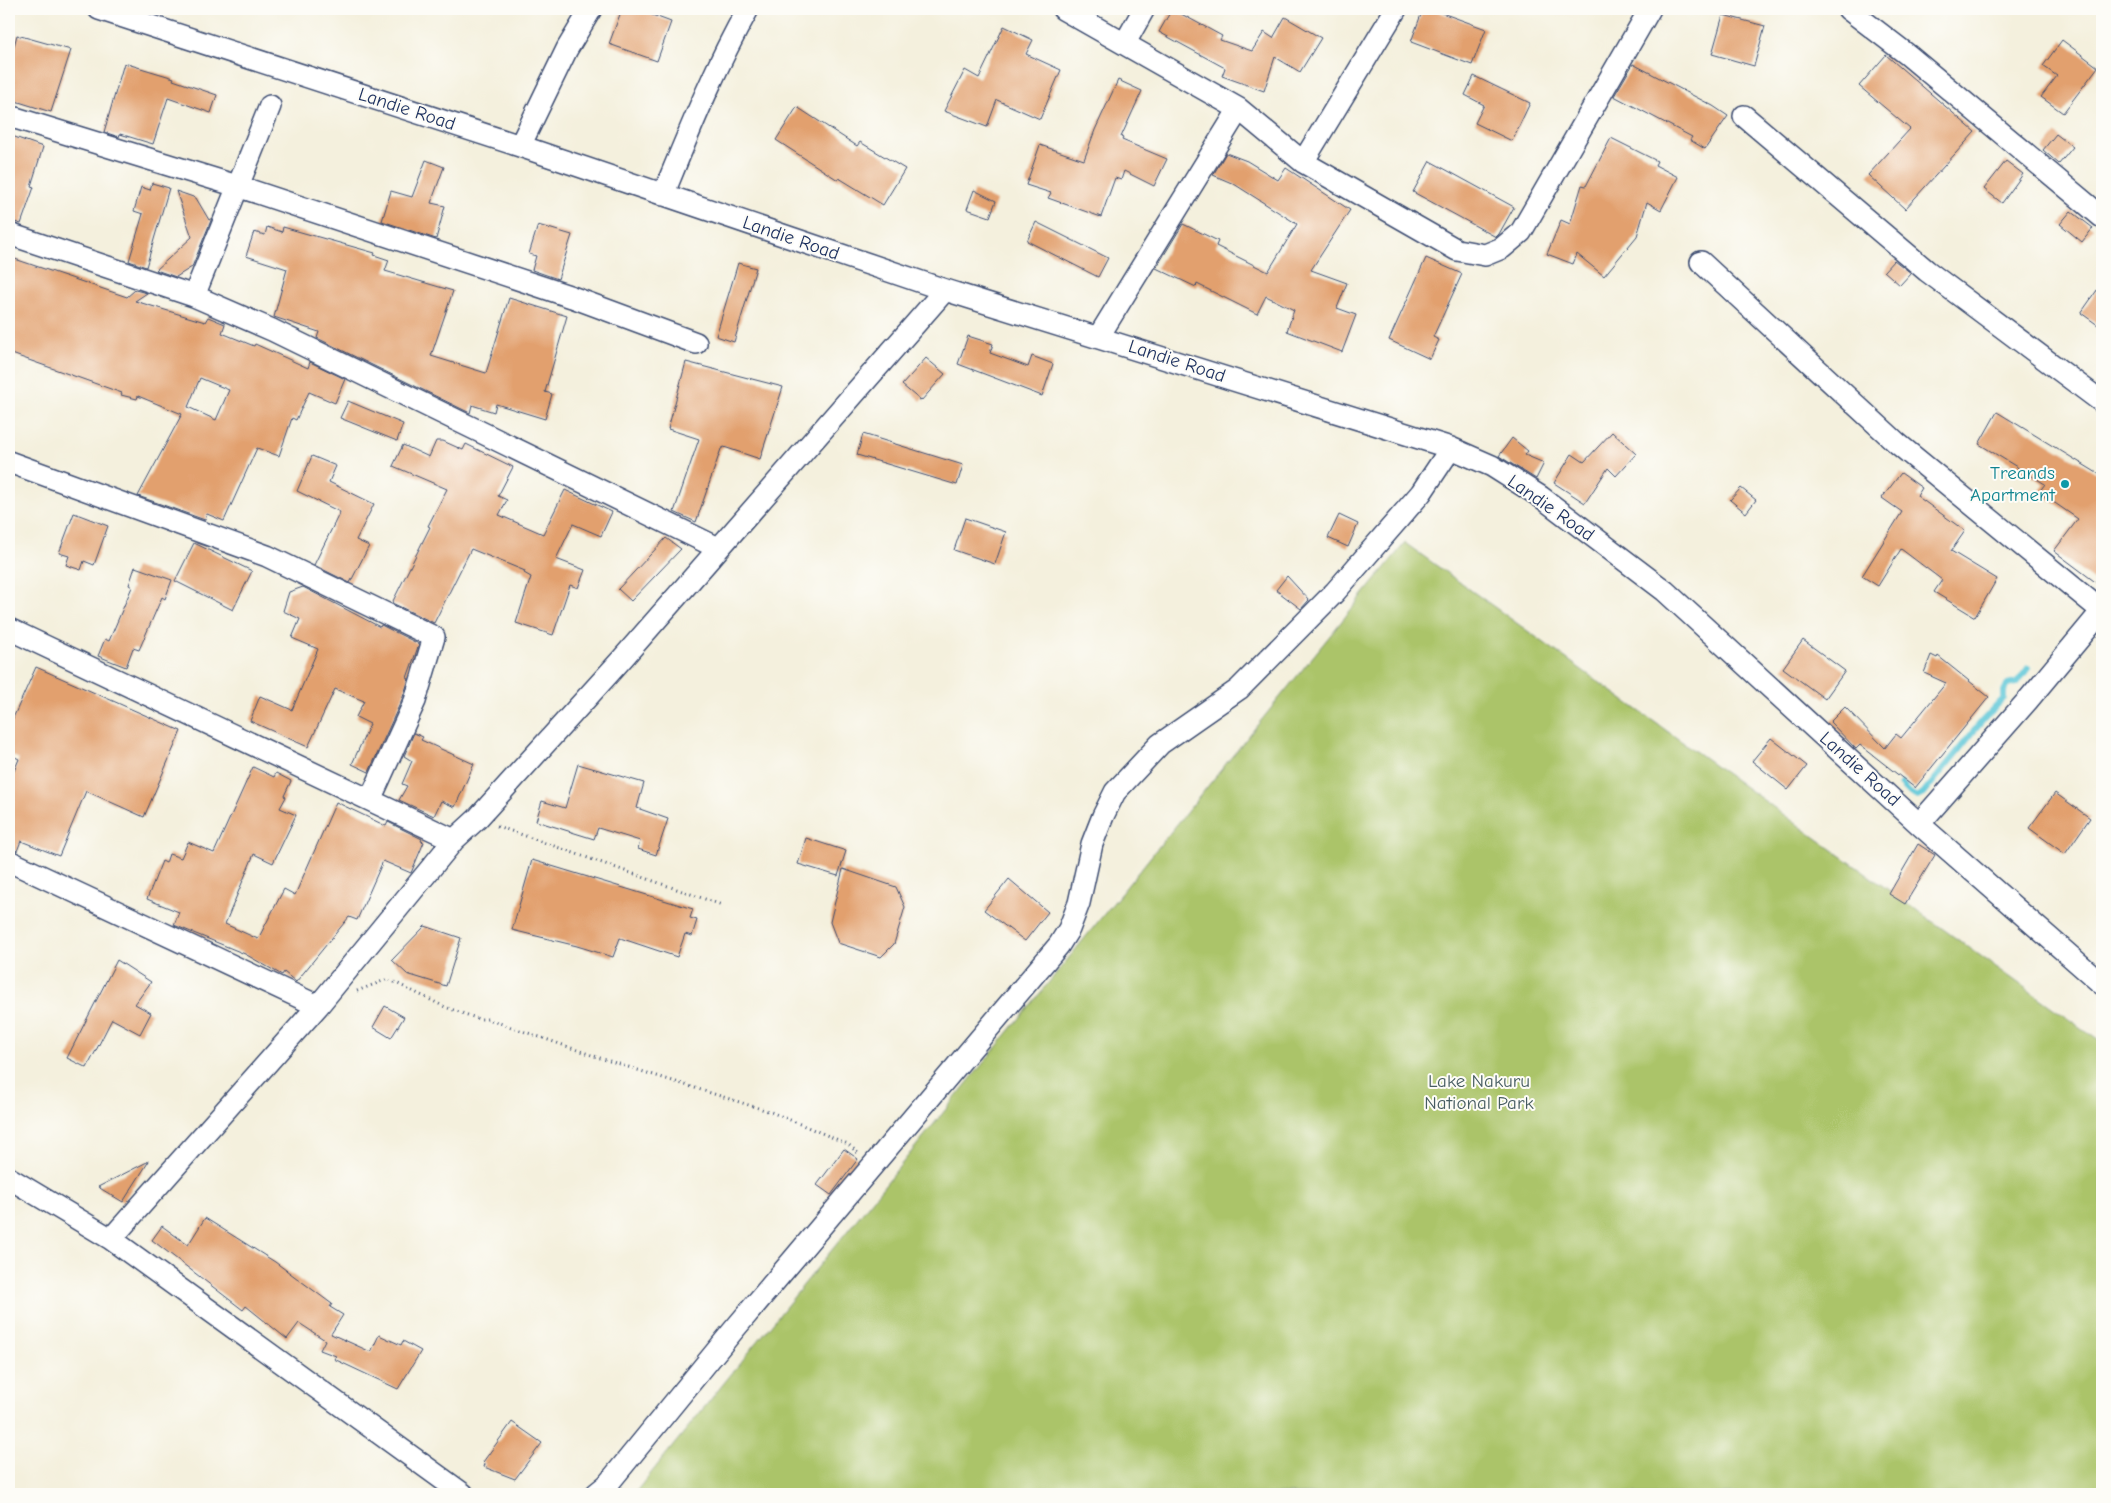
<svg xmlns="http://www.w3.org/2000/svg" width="2111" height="1503" viewBox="0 0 2111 1503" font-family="'Comic Neue',sans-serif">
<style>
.green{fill:#abc469;stroke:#637a64}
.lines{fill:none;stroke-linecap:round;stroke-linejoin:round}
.stream{stroke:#5dc7d8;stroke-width:6}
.building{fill:#e2a06e;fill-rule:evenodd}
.minor-casing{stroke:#3c4c71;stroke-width:24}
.path{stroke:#3c4c71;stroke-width:3;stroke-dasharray:1 4;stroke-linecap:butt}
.minor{stroke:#fff;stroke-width:21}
.culture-dot{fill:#0f9aa8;stroke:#fdfcf7;stroke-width:2}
.labels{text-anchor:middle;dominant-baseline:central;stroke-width:4;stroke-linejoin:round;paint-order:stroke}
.street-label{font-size:19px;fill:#1b2f5e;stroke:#fdfcf7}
.culture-label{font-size:19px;fill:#0d838f;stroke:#fdfcf7;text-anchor:end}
.park-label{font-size:19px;fill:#465c61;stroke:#fdfcf7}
</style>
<rect width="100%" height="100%" fill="#fdfcf7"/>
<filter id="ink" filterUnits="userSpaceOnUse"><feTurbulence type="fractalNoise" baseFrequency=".02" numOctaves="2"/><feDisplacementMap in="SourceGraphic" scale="10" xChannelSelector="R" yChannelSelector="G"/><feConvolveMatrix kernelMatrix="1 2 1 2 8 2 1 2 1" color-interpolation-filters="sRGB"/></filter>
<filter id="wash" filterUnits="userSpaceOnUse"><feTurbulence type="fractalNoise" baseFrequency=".0096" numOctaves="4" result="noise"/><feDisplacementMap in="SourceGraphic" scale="20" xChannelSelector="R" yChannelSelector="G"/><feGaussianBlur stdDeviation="1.12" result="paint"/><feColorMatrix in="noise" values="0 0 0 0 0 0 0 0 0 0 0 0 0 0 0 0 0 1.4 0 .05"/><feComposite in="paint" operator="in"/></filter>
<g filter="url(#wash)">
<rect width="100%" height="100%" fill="#f4f0dd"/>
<path class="green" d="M 1405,543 L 2102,1043 L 2102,1494 L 634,1494 Z"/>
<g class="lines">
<path class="stream" d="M 1901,784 L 1910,793 L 1917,797 L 1923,794 L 1983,720 L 2004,698 L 2004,691 L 2007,685 L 2017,683 L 2028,668"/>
</g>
<g id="blocks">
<path class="building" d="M 622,9 L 636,9 L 671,22 L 657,61 L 609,44 Z
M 1172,9 L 1222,36 L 1220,40 L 1252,51 L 1264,32 L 1273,38 L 1285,17 L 1321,38 L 1300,72 L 1275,57 L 1264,91 L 1222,76 L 1225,68 L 1159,32 Z
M 1423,9 L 1431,9 L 1486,29 L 1472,65 L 1411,42 Z
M 1723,15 L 1765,26 L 1754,66 L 1712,54 Z
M 1004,26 L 1033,40 L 1026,54 L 1061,70 L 1040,119 L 997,100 L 987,127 L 944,111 L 965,70 L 979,78 Z
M 17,35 L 71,50 L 51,112 L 9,99 L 9,65 Z
M 2062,40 L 2098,67 L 2063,113 L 2041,97 L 2057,76 L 2043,66 Z
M 1886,55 L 1975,132 L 1905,209 L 1868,175 L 1910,129 L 1859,86 Z
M 124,63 L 174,78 L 173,80 L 217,95 L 211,113 L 168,98 L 153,144 L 120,134 L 119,137 L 104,132 Z
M 1633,64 L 1713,106 L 1728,116 L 1705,149 L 1690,140 L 1692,137 L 1614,96 Z
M 1474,76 L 1530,103 L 1512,141 L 1475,123 L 1484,105 L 1465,95 Z
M 1118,80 L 1142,91 L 1121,137 L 1123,138 L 1122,140 L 1167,159 L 1154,186 L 1124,171 L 1121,180 L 1115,178 L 1101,217 L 1048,198 L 1051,193 L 1026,185 L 1040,145 L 1084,160 L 1095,130 Z
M 797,107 L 857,146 L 860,142 L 905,169 L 883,205 L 839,178 L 838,180 L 776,140 Z
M 2056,134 L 2073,147 L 2059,164 L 2043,150 Z
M 9,135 L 43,147 L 31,186 L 34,187 L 21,224 L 9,220 Z
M 1611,138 L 1657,161 L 1655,165 L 1678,177 L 1661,210 L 1647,202 L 1637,236 L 1604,276 L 1577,254 L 1573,264 L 1547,254 L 1561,220 L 1570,224 L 1582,185 L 1586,186 Z
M 1226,153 L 1247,161 L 1278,180 L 1286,168 L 1350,210 L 1311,270 L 1347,283 L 1337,308 L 1356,315 L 1342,352 L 1287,331 L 1294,310 L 1266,296 L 1257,314 L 1197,284 L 1196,287 L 1156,268 L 1183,224 L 1218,241 L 1216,246 L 1268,272 L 1297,224 L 1234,184 L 1213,175 Z
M 426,160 L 444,167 L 431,203 L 445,206 L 436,239 L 382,221 L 391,191 L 412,197 Z
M 1430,161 L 1514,207 L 1499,234 L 1496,237 L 1413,192 Z
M 2006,161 L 2023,174 L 2002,203 L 1984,189 Z
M 152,183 L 169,188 L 146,267 L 129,261 L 143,214 L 134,211 L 141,187 L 150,190 Z
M 974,190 L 996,201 L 990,217 L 967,209 Z
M 176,191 L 196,198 L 209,220 L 212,218 L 192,267 L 176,277 L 156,270 L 192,237 Z
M 2071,211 L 2093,228 L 2082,242 L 2060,224 Z
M 1036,222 L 1108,258 L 1098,277 L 1027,241 Z
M 538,225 L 572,235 L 558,279 L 532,270 L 536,256 L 529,254 Z
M 267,227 L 282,232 L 283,227 L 375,253 L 374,255 L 389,260 L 385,271 L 453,291 L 431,356 L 486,373 L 509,298 L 567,316 L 545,392 L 552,394 L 545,419 L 496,404 L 494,412 L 472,405 L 470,413 L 317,338 L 319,332 L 274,317 L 287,269 L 246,256 L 254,232 L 265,235 Z
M 9,257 L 127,297 L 135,290 L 147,293 L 135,301 L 205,322 L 208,317 L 225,324 L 222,333 L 254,346 L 255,344 L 308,368 L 310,362 L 345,379 L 335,403 L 309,392 L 296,420 L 292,418 L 279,456 L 257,448 L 224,521 L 207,514 L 205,520 L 138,496 L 182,414 L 138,396 L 137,399 L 121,395 L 122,393 L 9,353 ZM 200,378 L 229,390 L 216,420 L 188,407 Z
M 1426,258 L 1462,274 L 1433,337 L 1439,340 L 1430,359 L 1389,340 Z
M 1894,260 L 1911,273 L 1900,285 L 1884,271 Z
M 738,263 L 756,268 L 734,342 L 716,336 Z
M 2102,283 L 2102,328 L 2081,313 Z
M 968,336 L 993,344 L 990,353 L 1028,367 L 1032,356 L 1053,364 L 1042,396 L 958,364 Z
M 926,358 L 945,374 L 921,401 L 902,385 Z
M 686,362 L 783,387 L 760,459 L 724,447 L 721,449 L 696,522 L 674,512 L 699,439 L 668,429 Z
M 348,401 L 403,424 L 397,441 L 340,418 Z
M 1997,412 L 2102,476 L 2102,587 L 2054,551 L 2078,519 L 2039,492 L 2045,484 L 1979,444 Z
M 1612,432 L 1636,454 L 1616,476 L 1608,468 L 1585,503 L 1554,483 L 1572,454 L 1584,462 Z
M 863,434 L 963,465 L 957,485 L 857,455 Z
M 1512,438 L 1528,451 L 1525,455 L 1544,463 L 1536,479 L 1499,456 Z
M 436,441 L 443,441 L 463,450 L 466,444 L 513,467 L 498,496 L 507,500 L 499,515 L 543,534 L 565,490 L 612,512 L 601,536 L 573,524 L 556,559 L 585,570 L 578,588 L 570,585 L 553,635 L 516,623 L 531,577 L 524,573 L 525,571 L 471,549 L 434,623 L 392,603 L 430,527 L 428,526 L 447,489 L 393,466 L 403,445 L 429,457 Z
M 312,456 L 336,466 L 329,482 L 374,504 L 356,540 L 369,546 L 350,583 L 314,565 L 340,512 L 297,491 Z
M 1901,473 L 1922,488 L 1917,496 L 1965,531 L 1951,551 L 1997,579 L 1975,617 L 1934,592 L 1942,580 L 1901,549 L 1878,586 L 1862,576 L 1902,512 L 1882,498 Z
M 1741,488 L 1756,500 L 1746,513 L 1730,500 Z
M 74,513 L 108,526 L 94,565 L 84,561 L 81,570 L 66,565 L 69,556 L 59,553 Z
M 1339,515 L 1358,524 L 1348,547 L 1328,538 Z
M 965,518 L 1006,532 L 995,564 L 954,550 Z
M 666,538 L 681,549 L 631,601 L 618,589 Z
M 194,543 L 252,571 L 233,610 L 175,581 Z
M 135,567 L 172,580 L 165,599 L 162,597 L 139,650 L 133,648 L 126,667 L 98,656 L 105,639 L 109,641 L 132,587 L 129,585 Z
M 1287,576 L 1309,600 L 1301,609 L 1276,590 Z
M 303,587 L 380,627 L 381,625 L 419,644 L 407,678 L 409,679 L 403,697 L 369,772 L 352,764 L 370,724 L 356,717 L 364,701 L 335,689 L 308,747 L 250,721 L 260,696 L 292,710 L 318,649 L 292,638 L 300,619 L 283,611 L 289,592 Z
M 1803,640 L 1845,671 L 1825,699 L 1783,668 Z
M 1931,655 L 1937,658 L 1938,656 L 1989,697 L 1915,788 L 1860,745 L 1856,749 L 1830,722 L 1845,707 L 1885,748 L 1896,734 L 1901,738 L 1946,683 L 1924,673 Z
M 36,667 L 181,731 L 144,817 L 86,791 L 59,856 L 21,841 L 17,851 L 9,849 L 9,783 L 19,759 L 9,754 L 9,727 Z
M 414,733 L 423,737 L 421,740 L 474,764 L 455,807 L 441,801 L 434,816 L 399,800 L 407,786 L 402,784 L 412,761 L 404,756 Z
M 1771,738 L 1807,766 L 1788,790 L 1752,761 Z
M 578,764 L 644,783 L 637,808 L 668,819 L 656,855 L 638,849 L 640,841 L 598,828 L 594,839 L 536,821 L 542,801 L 565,808 Z
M 253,767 L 274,777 L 276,773 L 291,781 L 284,796 L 286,797 L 280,808 L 296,815 L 273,863 L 254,854 L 225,924 L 258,939 L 284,889 L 295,895 L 336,802 L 386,826 L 388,822 L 422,839 L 421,841 L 424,842 L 411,873 L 383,861 L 357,920 L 349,917 L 296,982 L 284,972 L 282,975 L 245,954 L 174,925 L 179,912 L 147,899 L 162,861 L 166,863 L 169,854 L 181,858 L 188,842 L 214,853 Z
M 2055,793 L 2090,818 L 2065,854 L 2029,828 Z
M 806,838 L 846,851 L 838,876 L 798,864 Z
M 1918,844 L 1935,855 L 1905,904 L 1889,894 Z
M 532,860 L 693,909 L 690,918 L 697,920 L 692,936 L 685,934 L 677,957 L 620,938 L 613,957 L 577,946 L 512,930 Z
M 843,869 L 896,887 L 905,907 L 894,944 L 881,957 L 838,943 L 830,922 Z
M 1009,879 L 1048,912 L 1025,941 L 984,910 Z
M 425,926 L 461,938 L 446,986 L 407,974 L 392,960 Z
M 117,960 L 151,982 L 135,1004 L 151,1013 L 140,1034 L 112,1019 L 87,1068 L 67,1058 Z
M 385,1006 L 404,1017 L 391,1038 L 373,1027 Z
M 844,1149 L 858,1159 L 831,1195 L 817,1185 Z
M 149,1161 L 123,1202 L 98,1187 Z
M 205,1218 L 275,1262 L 332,1304 L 330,1307 L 343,1315 L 331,1334 L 371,1352 L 379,1335 L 401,1345 L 403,1341 L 421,1351 L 398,1389 L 334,1359 L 336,1356 L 320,1350 L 325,1340 L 299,1323 L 287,1339 L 246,1306 L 243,1310 L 152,1240 L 162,1226 L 188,1245 Z
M 512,1422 L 542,1443 L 515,1479 L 484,1467 L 485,1464 L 483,1462 Z"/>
</g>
</g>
<g filter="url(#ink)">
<use href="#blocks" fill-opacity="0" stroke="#3c4c71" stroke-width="1"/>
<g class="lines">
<defs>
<path id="minor" d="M 99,9 L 520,146 L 945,290 L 1451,448 L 1492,466 L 1541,497 L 1665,591 L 1919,824 L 2102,984
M 1063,9 L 1239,109 L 1303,162 L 1457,250 L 1485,255 L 1502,248 L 1521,232 L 1650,9
M 1848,9 L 1908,55 L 2102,217
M 1125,43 L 1144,9
M 9,116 L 237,186 L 572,297 L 696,343
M 1744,116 L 1927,271 L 2102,402
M 520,146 L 567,49 L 591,9
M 1303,162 L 1396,9
M 663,195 C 689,132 714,69 748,9
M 9,234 L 194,296 L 272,330 L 718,548
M 1701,262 L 1897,443 L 2102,611 L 2028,700 L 1919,824
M 194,296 L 270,106
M 1099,336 L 1239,109
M 9,462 L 267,556 L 434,637 L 415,701 L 370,800
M 9,629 L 454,840 L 477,819 L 622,659 L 945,290
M 9,861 L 318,1006
M 9,1178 L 111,1239 L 463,1494
M 111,1239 L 318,1006 L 454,840
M 596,1494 L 607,1485 L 732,1332 L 1059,945 L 1069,929 L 1079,903 L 1092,844 L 1103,816 L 1115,792 L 1160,744 L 1239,689 L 1335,592 L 1421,493 L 1451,448"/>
</defs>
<use href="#minor" class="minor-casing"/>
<path class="path" d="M 497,826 L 722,905
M 357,991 L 388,979 L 445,1007 L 479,1019 L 488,1019 L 603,1059 L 771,1112 L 848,1144 L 858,1153"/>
<use href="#minor" class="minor"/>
</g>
</g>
<circle class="culture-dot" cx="2065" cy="484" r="5"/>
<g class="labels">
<g class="street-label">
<text transform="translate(407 109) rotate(18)">Landie Road</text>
<text transform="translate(791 238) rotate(19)">Landie Road</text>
<text transform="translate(1177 361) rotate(18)">Landie Road</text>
<text transform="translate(1551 508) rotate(35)">Landie Road</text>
<text transform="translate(1860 769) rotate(42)">Landie Road</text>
</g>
<g class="culture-label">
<text x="2055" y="473">Treands<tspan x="2055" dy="22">Apartment</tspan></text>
</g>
<g class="park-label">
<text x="1479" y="1081">Lake Nakuru<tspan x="1479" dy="22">National Park</tspan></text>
</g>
</g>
<rect width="2111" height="1503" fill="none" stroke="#fdfcf7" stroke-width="30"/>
</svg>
